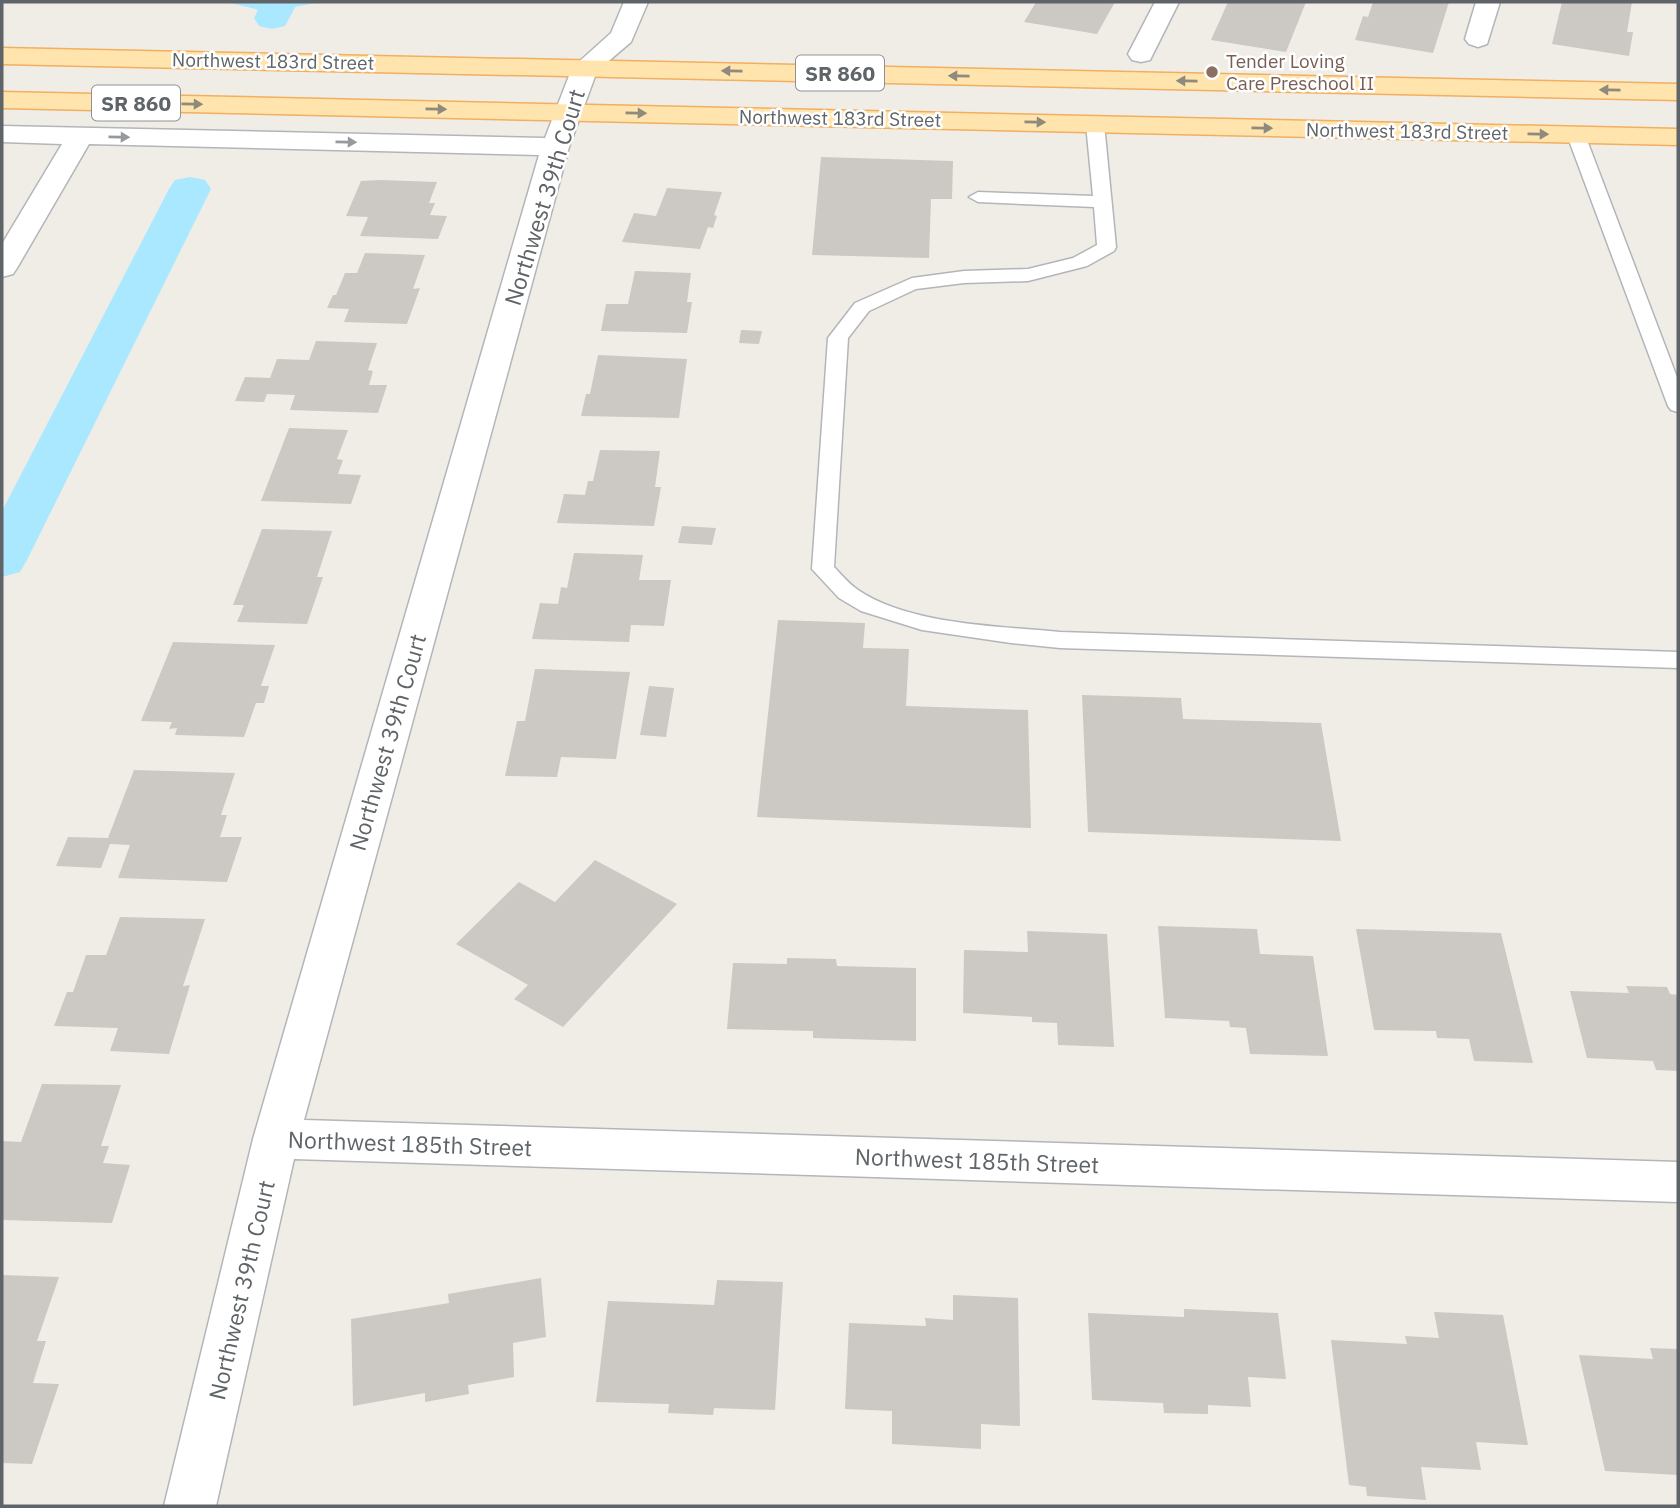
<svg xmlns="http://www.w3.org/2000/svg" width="1680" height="1508" viewBox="0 0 1680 1508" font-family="'IBM Plex Sans',sans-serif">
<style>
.water{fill:#a9e8ff}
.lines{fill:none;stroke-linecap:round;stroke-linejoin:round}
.canal{fill:#a9e8ff;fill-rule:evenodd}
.building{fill:#ccc8c4}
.service-casing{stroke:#b2b6b9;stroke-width:3}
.minor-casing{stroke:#b2b6b9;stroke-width:3}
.primary-casing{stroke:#f2af5f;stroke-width:3}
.service{fill:#fff;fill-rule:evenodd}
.minor{fill:#fff;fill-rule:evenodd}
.primary{fill:#ffe4ad;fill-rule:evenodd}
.oneway{fill:#8e8a7c}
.oneway2{fill:#969a9c}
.education-dot{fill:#8d6e63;stroke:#fff;stroke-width:2.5}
.labels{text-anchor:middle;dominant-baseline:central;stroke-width:5;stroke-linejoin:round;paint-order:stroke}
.far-street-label{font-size:19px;fill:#5e6467;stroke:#fff}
.far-education-label{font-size:19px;fill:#785e54;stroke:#fff;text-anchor:start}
.shield{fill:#fff;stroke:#8e9295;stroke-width:2}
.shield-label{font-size:21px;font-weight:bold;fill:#5e6467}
.street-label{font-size:23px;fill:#5e6467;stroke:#fff}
</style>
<rect width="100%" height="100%" fill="#f0ede7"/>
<path class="water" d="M 227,2 L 321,2 L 267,12 Z"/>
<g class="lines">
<path class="canal" d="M 262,2 L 298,2 L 285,26 L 272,29 L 259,26 L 254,18 Z
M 190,177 L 205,180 L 211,189 L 27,560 L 20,572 L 2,577 L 2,511 L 169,189 L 175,180 Z"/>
</g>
<path class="building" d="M 1036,2 L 1115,2 L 1097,34 L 1024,22 Z
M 1228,2 L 1306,2 L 1286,52 L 1211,40 Z
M 1373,2 L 1449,2 L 1433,53 L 1355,40 L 1363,16 L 1368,17 Z
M 1562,2 L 1632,2 L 1627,32 L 1633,32 L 1629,56 L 1552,44 Z
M 821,157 L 953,161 L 952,199 L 931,199 L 929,258 L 812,255 Z
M 380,180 L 437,182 L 429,203 L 435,203 L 430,215 L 447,216 L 438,239 L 360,236 L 368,217 L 346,216 L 361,181 Z
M 667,188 L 722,192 L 714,215 L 717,216 L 713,228 L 708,227 L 700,249 L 622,242 L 634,213 L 656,216 Z
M 365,253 L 425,255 L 413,289 L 420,288 L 407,324 L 344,322 L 349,309 L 327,308 L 333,295 L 336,295 L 345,273 L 357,273 Z
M 635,271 L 691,273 L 687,302 L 692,302 L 687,333 L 601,331 L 606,304 L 628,304 Z
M 741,330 L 762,331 L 759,344 L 739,343 Z
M 316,341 L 377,343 L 368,370 L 373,371 L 369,385 L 387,385 L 378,413 L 290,410 L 295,395 L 267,394 L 264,402 L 235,401 L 245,377 L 270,378 L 277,359 L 309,360 Z
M 598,355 L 687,359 L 679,418 L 581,416 L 586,394 L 590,394 Z
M 289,428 L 348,430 L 337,459 L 343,460 L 338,474 L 361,475 L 351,504 L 261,501 Z
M 600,450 L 660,451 L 655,487 L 661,487 L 654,526 L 557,523 L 564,494 L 585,495 L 588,481 L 593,481 Z
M 682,526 L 716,528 L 712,545 L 678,543 Z
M 262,529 L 332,531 L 317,577 L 323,577 L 307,624 L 237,622 L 244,605 L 233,605 Z
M 574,553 L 643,555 L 639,580 L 671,580 L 664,626 L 631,625 L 629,642 L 532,639 L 540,603 L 558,604 L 561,587 L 567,588 Z
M 778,620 L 865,623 L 863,648 L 909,649 L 906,706 L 1028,710 L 1031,828 L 757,817 Z
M 173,642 L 275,645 L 261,686 L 269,686 L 264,703 L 256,703 L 244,737 L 175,735 L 177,728 L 169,729 L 172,722 L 141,721 Z
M 535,669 L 630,672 L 616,759 L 561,757 L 557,777 L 505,776 L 517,721 L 525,721 Z
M 649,686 L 674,688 L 666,737 L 640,735 Z
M 1082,695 L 1181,698 L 1183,719 L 1321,723 L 1341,841 L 1088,832 Z
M 134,770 L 235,773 L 221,815 L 227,815 L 220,837 L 242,837 L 227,882 L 118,878 L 130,845 L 110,844 L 101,868 L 56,866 L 68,837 L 108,838 Z
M 595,860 L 677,904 L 563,1027 L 514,999 L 528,985 L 456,944 L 519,882 L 555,902 Z
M 120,917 L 205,919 L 183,986 L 190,985 L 169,1054 L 110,1051 L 118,1028 L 54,1026 L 67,992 L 73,992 L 86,955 L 106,955 Z
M 1158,926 L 1257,929 L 1260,954 L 1313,956 L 1328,1056 L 1250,1054 L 1246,1028 L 1230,1027 L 1229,1021 L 1165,1018 Z
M 1356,929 L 1501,933 L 1533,1063 L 1474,1061 L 1469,1039 L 1437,1038 L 1436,1031 L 1374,1030 Z
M 1027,931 L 1107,934 L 1114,1047 L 1058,1045 L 1057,1023 L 1032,1022 L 1032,1017 L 963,1013 L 964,950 L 1028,952 Z
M 787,958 L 836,959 L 837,966 L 916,968 L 916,1041 L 813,1038 L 813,1031 L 727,1029 L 733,963 L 787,964 Z
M 1626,986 L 1667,987 L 1670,994 L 1678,995 L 1678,1071 L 1656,1070 L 1653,1061 L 1587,1058 L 1570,991 L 1629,993 Z
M 42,1084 L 121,1085 L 101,1146 L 109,1146 L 103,1163 L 130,1165 L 112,1223 L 2,1220 L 2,1141 L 21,1142 Z
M 2,1275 L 59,1277 L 37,1341 L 46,1341 L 33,1383 L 59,1384 L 32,1464 L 2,1463 Z
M 541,1278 L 546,1337 L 513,1343 L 514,1377 L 468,1385 L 469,1394 L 425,1402 L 425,1393 L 353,1406 L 351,1319 L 449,1303 L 448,1294 Z
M 717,1280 L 783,1282 L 775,1410 L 714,1408 L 713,1415 L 668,1413 L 669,1404 L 596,1402 L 608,1301 L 714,1305 Z
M 953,1295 L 1018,1298 L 1020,1426 L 981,1424 L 981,1449 L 892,1444 L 892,1411 L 845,1409 L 849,1323 L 926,1326 L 925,1318 L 953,1320 Z
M 1184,1309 L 1278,1313 L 1286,1379 L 1248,1377 L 1251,1407 L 1208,1405 L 1208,1414 L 1164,1413 L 1163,1403 L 1092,1400 L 1088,1313 L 1184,1317 Z
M 1434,1312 L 1503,1315 L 1528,1445 L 1476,1442 L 1481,1470 L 1421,1467 L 1426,1500 L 1367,1496 L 1366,1487 L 1349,1485 L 1331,1340 L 1407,1344 L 1405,1336 L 1439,1338 Z
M 1650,1348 L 1678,1349 L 1678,1475 L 1605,1471 L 1579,1355 L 1653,1359 Z"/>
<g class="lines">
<defs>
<path id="service" d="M 1095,119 L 1104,124 L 1116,247 L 1114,251 L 1087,266 L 1028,281 L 964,283 L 916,289 L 869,311 L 848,338 L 834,567 C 842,575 849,584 858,590 C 910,625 999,626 1060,632 L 1678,652 L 1678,668 L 1060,648 L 1011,643 L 922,630 L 861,611 L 839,598 L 812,569 L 828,338 L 855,303 L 912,278 L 964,271 L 1028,269 L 1073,258 L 1097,245 L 1094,207 L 978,202 L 969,197 L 978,192 L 1093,196 L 1086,124 Z
M 1576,130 L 1585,135 L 1678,380 L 1678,412 L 1671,410 L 1668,406 L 1567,135 Z"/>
<path id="minor" d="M 624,2 L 648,2 L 631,42 L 597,71 L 569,147 L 304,1120 L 1678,1162 L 1678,1202 L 294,1159 L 216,1506 L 164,1506 L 253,1139 L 539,155 L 89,144 L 17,268 L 13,274 L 2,277 L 2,244 L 62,144 L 2,142 L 2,126 L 545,138 L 572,68 L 611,33 Z
M 1155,2 L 1179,2 L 1150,60 L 1141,62 L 1132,60 L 1128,54 Z
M 1476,2 L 1500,2 L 1487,44 L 1478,47 L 1469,44 L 1465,39 Z"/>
<path id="primary" d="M 2,48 L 1678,84 L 1678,100 L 2,64 Z
M 2,92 L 1678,129 L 1678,145 L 2,108 Z"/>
</defs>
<use href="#service" class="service-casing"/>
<use href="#minor" class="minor-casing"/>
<use href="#primary" class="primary-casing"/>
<use href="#service" class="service"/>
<use href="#minor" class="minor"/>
<use href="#primary" class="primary"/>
</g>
<defs><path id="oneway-solid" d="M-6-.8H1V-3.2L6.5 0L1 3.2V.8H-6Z" transform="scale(1.75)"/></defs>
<g class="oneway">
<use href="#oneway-solid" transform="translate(732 71) rotate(-179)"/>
<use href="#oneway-solid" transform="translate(959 76) rotate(-179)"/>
<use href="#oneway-solid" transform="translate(1187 81) rotate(-179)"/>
<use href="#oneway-solid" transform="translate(1610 90) rotate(-179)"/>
<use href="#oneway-solid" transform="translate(192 104) rotate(1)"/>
<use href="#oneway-solid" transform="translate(436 109) rotate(1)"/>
<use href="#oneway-solid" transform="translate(636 113) rotate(1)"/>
<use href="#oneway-solid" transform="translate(1035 122) rotate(1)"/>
<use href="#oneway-solid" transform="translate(1262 128) rotate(1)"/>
<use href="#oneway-solid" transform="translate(1538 134) rotate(1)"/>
</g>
<g class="oneway2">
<use href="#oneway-solid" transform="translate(119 137) rotate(1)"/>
<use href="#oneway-solid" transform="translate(346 142) rotate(1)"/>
</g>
<circle class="education-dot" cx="1212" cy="72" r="7"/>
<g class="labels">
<g class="far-street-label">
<text transform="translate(273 61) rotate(1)">Northwest 183rd Street</text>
<text transform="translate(840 118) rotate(1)">Northwest 183rd Street</text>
<text transform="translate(1407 131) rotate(1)">Northwest 183rd Street</text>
</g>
<g class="far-education-label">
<text x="1226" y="61">Tender Loving<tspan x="1226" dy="22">Care Preschool II</tspan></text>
</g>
<g class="shield">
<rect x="796" y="55.5" width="88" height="35" rx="5"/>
<rect x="92" y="85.5" width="88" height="35" rx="5"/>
</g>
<g class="shield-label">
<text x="840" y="73">SR 860</text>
<text x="136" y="103">SR 860</text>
</g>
<g class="street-label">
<text transform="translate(544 197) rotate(-73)">Northwest 39th Court</text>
<text transform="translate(387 742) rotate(-74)">Northwest 39th Court</text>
<text transform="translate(410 1143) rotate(2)">Northwest 185th Street</text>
<text transform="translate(977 1160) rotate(2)">Northwest 185th Street</text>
<text transform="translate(241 1290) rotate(-77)">Northwest 39th Court</text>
</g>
</g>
<rect width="1680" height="1508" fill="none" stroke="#5e6467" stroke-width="7"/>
</svg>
